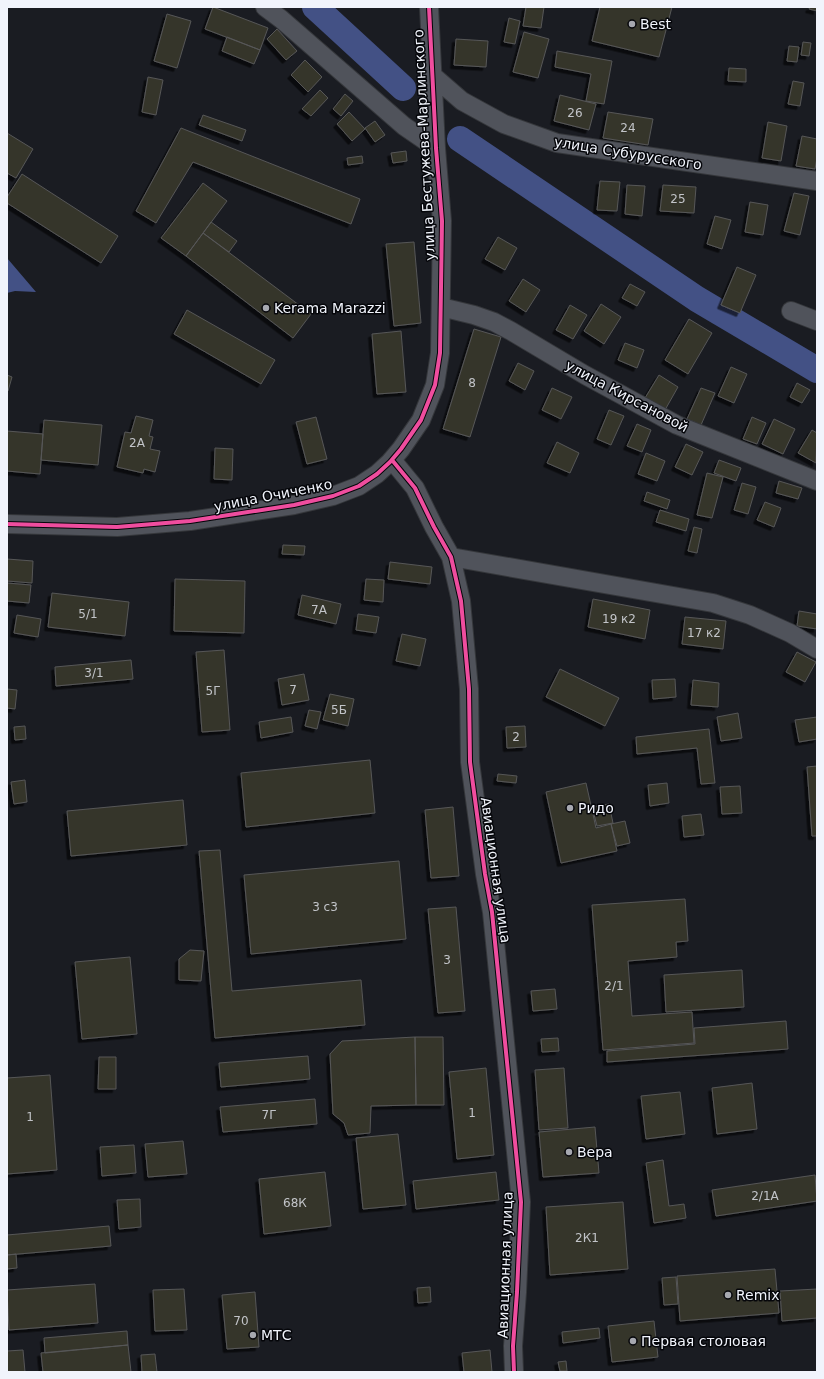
<svg xmlns="http://www.w3.org/2000/svg" width="824" height="1379" viewBox="0 0 824 1379" font-family="'DejaVu Sans',sans-serif">
<style>
.water{fill:#435185}
.lines{fill:none;stroke-linecap:round;stroke-linejoin:round}
.river{stroke:#435185;stroke-width:26}
.building{fill:#36342c;stroke:#565757;filter:url(#shadow)}
.minor-casing{stroke:#35373b;stroke-width:20}
.minor{stroke:#50535b;stroke-width:18}
.cycleway-casing{stroke:#05060a;stroke-width:6}
.cycleway{stroke:#ef4d9e;stroke-width:4}
.poi-dot{fill:#a6a8b0;stroke:#05060a;stroke-width:1.5}
.labels{text-anchor:middle;dominant-baseline:central;stroke-width:3;stroke-linejoin:round;paint-order:stroke}
.number-label{font-size:12px;fill:#c2c4c8}
.poi-label{font-size:14px;fill:#f1f4fc;stroke:#05060a;text-anchor:start}
.street-label{font-size:14px;fill:#f1f4fc;stroke:#05060a}
</style>
<defs>
<filter id="shadow"><feDropShadow dx="-3.5" dy="3.5" stdDeviation="0" flood-color="#0009"/></filter>
</defs>
<rect width="100%" height="100%" fill="#1a1c22"/>
<path class="water" d="M 7,258 L 36,292 L 15,291 L 7,293 Z"/>
<g class="lines">
<path class="river" d="M 315,7 L 403,88
M 460,139 L 697,299 L 817,370"/>
</g>
<path class="building" d="M 213,7 L 268,28 L 260,50 L 205,29 Z
M 526,7 L 544,7 L 541,28 L 523,26 Z
M 600,7 L 672,7 L 659,57 L 592,41 Z
M 810,7 L 817,7 L 817,11 L 809,9 Z
M 167,14 L 191,21 L 177,68 L 154,61 Z
M 509,18 L 520,21 L 515,44 L 504,42 Z
M 277,29 L 297,51 L 286,60 L 267,39 Z
M 524,32 L 549,39 L 538,78 L 513,72 Z
M 227,37 L 260,50 L 254,64 L 222,51 Z
M 456,39 L 488,41 L 486,67 L 454,65 Z
M 803,42 L 811,43 L 809,56 L 801,55 Z
M 789,46 L 799,47 L 797,62 L 787,61 Z
M 557,51 L 612,61 L 604,104 L 586,101 L 591,74 L 555,67 Z
M 305,60 L 322,77 L 308,92 L 291,75 Z
M 729,68 L 746,69 L 746,82 L 728,81 Z
M 148,77 L 163,80 L 156,115 L 142,112 Z
M 793,81 L 804,83 L 800,106 L 788,104 Z
M 320,90 L 328,98 L 311,116 L 302,109 Z
M 345,94 L 353,101 L 341,116 L 333,109 Z
M 560,95 L 596,104 L 589,130 L 554,121 Z
M 349,112 L 365,129 L 352,141 L 337,124 Z
M 608,112 L 653,119 L 648,145 L 603,138 Z
M 203,115 L 246,130 L 242,141 L 199,125 Z
M 375,121 L 385,135 L 375,142 L 365,128 Z
M 768,122 L 787,126 L 781,161 L 762,158 Z
M 181,128 L 360,199 L 351,224 L 193,162 L 156,223 L 136,211 Z
M 7,133 L 33,149 L 16,178 L 7,173 Z
M 802,136 L 817,139 L 817,158 L 815,169 L 796,166 Z
M 406,151 L 407,161 L 393,163 L 391,153 Z
M 362,156 L 363,163 L 348,165 L 347,158 Z
M 22,174 L 118,236 L 101,263 L 7,203 L 7,197 Z
M 600,181 L 620,182 L 617,211 L 597,210 Z
M 203,183 L 227,201 L 186,256 L 161,238 Z
M 627,185 L 645,186 L 642,216 L 625,214 Z
M 663,185 L 696,187 L 694,213 L 660,211 Z
M 794,193 L 809,196 L 800,235 L 784,231 Z
M 750,202 L 768,205 L 763,235 L 745,232 Z
M 715,216 L 731,220 L 722,249 L 707,244 Z
M 211,222 L 237,241 L 229,252 L 203,233 Z
M 203,233 L 311,314 L 293,338 L 186,256 Z
M 498,237 L 517,248 L 505,270 L 485,259 Z
M 414,242 L 421,323 L 394,326 L 386,244 Z
M 737,267 L 756,275 L 740,313 L 721,305 Z
M 523,279 L 540,290 L 526,312 L 509,301 Z
M 630,284 L 645,292 L 637,306 L 622,298 Z
M 601,304 L 621,317 L 604,344 L 584,331 Z
M 570,305 L 587,315 L 573,339 L 556,330 Z
M 187,310 L 275,360 L 261,384 L 174,334 Z
M 689,319 L 712,333 L 688,374 L 665,360 Z
M 474,329 L 501,337 L 470,437 L 443,429 Z
M 401,331 L 406,392 L 377,394 L 372,334 Z
M 625,343 L 644,350 L 637,368 L 618,360 Z
M 518,363 L 534,371 L 525,390 L 509,381 Z
M 731,367 L 747,374 L 734,403 L 718,396 Z
M 7,375 L 12,377 L 8,391 L 7,391 Z
M 659,375 L 678,387 L 665,410 L 645,398 Z
M 797,383 L 810,390 L 802,403 L 790,397 Z
M 552,388 L 572,397 L 561,419 L 542,410 Z
M 701,388 L 715,393 L 701,425 L 687,419 Z
M 609,410 L 624,416 L 611,445 L 597,439 Z
M 136,416 L 153,420 L 149,436 L 153,437 L 150,449 L 160,451 L 155,472 L 144,469 L 143,473 L 117,467 L 125,432 L 131,433 Z
M 316,417 L 327,459 L 307,464 L 296,422 Z
M 752,417 L 766,423 L 757,444 L 743,439 Z
M 774,419 L 795,429 L 783,454 L 762,444 Z
M 44,420 L 102,425 L 98,465 L 41,460 Z
M 637,424 L 651,430 L 642,452 L 627,446 Z
M 812,430 L 817,433 L 816,463 L 798,453 Z
M 7,431 L 43,434 L 40,474 L 7,471 Z
M 557,442 L 579,453 L 570,473 L 547,463 Z
M 686,444 L 703,452 L 692,475 L 675,467 Z
M 215,448 L 233,449 L 232,480 L 214,479 Z
M 646,453 L 665,461 L 657,481 L 638,474 Z
M 719,460 L 741,468 L 736,481 L 714,473 Z
M 707,473 L 723,477 L 712,518 L 697,515 Z
M 779,481 L 802,488 L 798,499 L 776,493 Z
M 742,483 L 756,487 L 748,514 L 734,510 Z
M 647,492 L 670,500 L 667,509 L 644,501 Z
M 765,502 L 781,508 L 774,527 L 757,520 Z
M 660,510 L 689,519 L 686,531 L 656,522 Z
M 694,527 L 702,529 L 697,553 L 688,551 Z
M 283,545 L 305,546 L 304,555 L 282,554 Z
M 7,559 L 33,561 L 32,583 L 7,581 Z
M 390,562 L 432,567 L 430,584 L 388,579 Z
M 175,579 L 245,581 L 244,633 L 174,631 Z
M 366,579 L 384,580 L 383,602 L 364,600 Z
M 7,583 L 31,585 L 29,603 L 7,601 Z
M 52,593 L 129,602 L 125,636 L 48,627 Z
M 302,595 L 341,604 L 336,624 L 298,615 Z
M 593,599 L 650,610 L 645,639 L 588,627 Z
M 799,611 L 817,614 L 817,629 L 797,626 Z
M 358,614 L 379,617 L 376,633 L 356,630 Z
M 17,615 L 41,619 L 38,637 L 14,633 Z
M 685,617 L 726,621 L 723,649 L 682,644 Z
M 402,634 L 426,639 L 420,666 L 396,661 Z
M 224,650 L 230,730 L 202,732 L 196,652 Z
M 797,652 L 816,662 L 805,682 L 786,672 Z
M 131,660 L 133,679 L 56,686 L 55,667 Z
M 560,669 L 619,698 L 605,726 L 546,697 Z
M 304,674 L 309,700 L 282,705 L 278,679 Z
M 675,679 L 676,697 L 653,699 L 652,680 Z
M 693,680 L 719,683 L 718,707 L 691,705 Z
M 7,689 L 17,690 L 15,709 L 7,708 Z
M 330,694 L 354,699 L 348,726 L 323,720 Z
M 309,710 L 321,712 L 317,729 L 305,726 Z
M 738,713 L 742,738 L 721,741 L 717,717 Z
M 291,717 L 293,732 L 261,738 L 259,722 Z
M 817,717 L 817,739 L 799,742 L 795,720 Z
M 25,726 L 26,739 L 15,740 L 14,727 Z
M 525,726 L 526,747 L 507,748 L 506,727 Z
M 709,729 L 715,783 L 701,784 L 697,748 L 637,754 L 636,737 Z
M 370,760 L 375,813 L 246,827 L 241,773 Z
M 817,766 L 817,836 L 812,836 L 807,767 Z
M 498,774 L 517,776 L 516,783 L 497,781 Z
M 25,780 L 27,802 L 14,804 L 11,782 Z
M 586,783 L 596,828 L 611,824 L 617,851 L 561,863 L 546,792 Z
M 667,783 L 669,803 L 650,806 L 648,785 Z
M 740,786 L 742,813 L 722,814 L 720,787 Z
M 183,800 L 187,845 L 71,856 L 67,811 Z
M 609,804 L 613,823 L 597,826 L 592,807 Z
M 453,807 L 459,876 L 431,878 L 425,810 Z
M 701,814 L 704,835 L 684,837 L 682,816 Z
M 625,821 L 630,843 L 617,846 L 611,824 Z
M 220,850 L 232,991 L 361,980 L 365,1025 L 215,1038 L 199,851 Z
M 399,861 L 406,939 L 251,954 L 244,875 Z
M 685,899 L 688,941 L 676,942 L 677,957 L 628,961 L 632,1016 L 692,1012 L 694,1043 L 603,1050 L 592,905 Z
M 456,907 L 465,1011 L 438,1013 L 428,909 Z
M 190,950 L 204,951 L 201,981 L 179,980 L 179,959 Z
M 130,957 L 137,1034 L 82,1039 L 75,962 Z
M 742,970 L 744,1007 L 666,1012 L 664,975 Z
M 555,989 L 557,1009 L 533,1011 L 531,991 Z
M 786,1021 L 788,1049 L 607,1062 L 607,1051 L 695,1044 L 694,1028 Z
M 415,1037 L 443,1037 L 444,1105 L 416,1105 Z
M 415,1037 L 416,1105 L 371,1106 L 370,1133 L 348,1135 L 344,1123 L 333,1114 L 330,1054 L 342,1041 Z
M 558,1038 L 559,1051 L 542,1052 L 541,1039 Z
M 308,1056 L 310,1079 L 221,1087 L 219,1063 Z
M 99,1057 L 116,1057 L 116,1089 L 98,1089 Z
M 486,1068 L 494,1155 L 457,1159 L 449,1072 Z
M 564,1068 L 568,1128 L 539,1130 L 535,1070 Z
M 50,1075 L 57,1170 L 7,1174 L 7,1078 Z
M 752,1083 L 757,1129 L 717,1134 L 712,1088 Z
M 680,1092 L 685,1134 L 646,1139 L 641,1096 Z
M 315,1099 L 317,1124 L 223,1132 L 220,1107 Z
M 595,1127 L 599,1173 L 543,1177 L 539,1132 Z
M 398,1134 L 406,1205 L 363,1209 L 356,1138 Z
M 183,1141 L 187,1174 L 148,1177 L 145,1144 Z
M 134,1145 L 136,1173 L 102,1176 L 100,1147 Z
M 663,1160 L 669,1206 L 684,1204 L 686,1218 L 654,1223 L 646,1163 Z
M 325,1172 L 331,1226 L 264,1234 L 259,1179 Z
M 496,1172 L 499,1200 L 416,1209 L 413,1181 Z
M 815,1175 L 817,1201 L 716,1216 L 712,1190 Z
M 140,1199 L 141,1227 L 119,1229 L 117,1200 Z
M 623,1202 L 628,1269 L 550,1275 L 546,1207 Z
M 109,1226 L 111,1246 L 7,1255 L 7,1235 Z
M 16,1254 L 17,1268 L 7,1269 L 7,1255 Z
M 775,1269 L 779,1313 L 680,1321 L 677,1276 Z
M 676,1277 L 678,1304 L 664,1305 L 662,1278 Z
M 95,1284 L 98,1323 L 9,1330 L 7,1290 Z
M 430,1287 L 431,1302 L 418,1303 L 417,1288 Z
M 184,1289 L 187,1330 L 155,1331 L 153,1290 Z
M 817,1289 L 817,1318 L 782,1321 L 780,1291 Z
M 255,1292 L 259,1347 L 227,1349 L 222,1295 Z
M 654,1321 L 658,1357 L 612,1362 L 608,1326 Z
M 599,1328 L 600,1338 L 563,1343 L 562,1332 Z
M 127,1331 L 128,1345 L 45,1353 L 44,1338 Z
M 128,1345 L 131,1372 L 43,1372 L 41,1353 Z
M 23,1350 L 25,1372 L 7,1372 L 7,1351 Z
M 490,1350 L 492,1372 L 464,1372 L 462,1353 Z
M 155,1354 L 157,1372 L 142,1372 L 141,1355 Z
M 566,1361 L 567,1371 L 560,1371 L 558,1362 Z"/>
<g class="lines">
<defs>
<path id="minor" d="M 265,7 L 281,19 L 404,126 L 436,148
M 432,75 L 462,101 L 504,124 L 557,143 L 817,181
M 441,307 L 474,315 L 494,322 L 511,331 L 585,375 L 677,425 L 817,481
M 791,311 L 817,321
M 392,460 L 415,488 L 434,527 L 451,557 L 461,601 L 469,689 L 470,762 L 485,874 L 492,912 L 521,1202 L 517,1292 L 513,1346 L 514,1372
M 7,524 L 117,527 L 190,521 L 294,505 L 333,496 L 359,486 L 377,474 L 390,462 L 401,449 L 421,420 L 435,385 L 440,353 L 442,221 L 436,148 L 429,7
M 451,557 L 713,603 L 750,615 L 790,633 L 817,649"/>
</defs>
<use href="#minor" class="minor-casing"/>
<use href="#minor" class="minor"/>
<defs>
<path id="cycleway" d="M 392,460 L 415,488 L 434,527 L 451,557 L 461,601 L 469,689 L 470,762 L 485,874 L 492,912 L 521,1202 L 517,1292 L 513,1346 L 514,1372
M 7,524 L 117,527 L 190,521 L 294,505 L 333,496 L 359,486 L 377,474 L 390,462 L 401,449 L 421,420 L 435,385 L 440,353 L 442,221 L 436,148 L 429,7"/>
</defs>
<use href="#cycleway" class="cycleway-casing"/>
<use href="#cycleway" class="cycleway"/>
</g>
<g class="poi-dot">
<circle cx="632" cy="24" r="4"/>
<circle cx="266" cy="308" r="4"/>
<circle cx="570" cy="808" r="4"/>
<circle cx="569" cy="1152" r="4"/>
<circle cx="728" cy="1295" r="4"/>
<circle cx="253" cy="1335" r="4"/>
<circle cx="633" cy="1341" r="4"/>
</g>
<g class="labels">
<g class="number-label">
<text x="575" y="113">26</text>
<text x="628" y="128">24</text>
<text x="678" y="199">25</text>
<text x="472" y="383">8</text>
<text x="137" y="443">2А</text>
<text x="319" y="610">7А</text>
<text x="88" y="614">5/1</text>
<text x="619" y="619">19 к2</text>
<text x="704" y="633">17 к2</text>
<text x="94" y="673">3/1</text>
<text x="293" y="690">7</text>
<text x="213" y="691">5Г</text>
<text x="339" y="710">5Б</text>
<text x="516" y="737">2</text>
<text x="325" y="907">3 с3</text>
<text x="447" y="960">3</text>
<text x="614" y="986">2/1</text>
<text x="472" y="1113">1</text>
<text x="269" y="1115">7Г</text>
<text x="30" y="1117">1</text>
<text x="765" y="1196">2/1А</text>
<text x="295" y="1203">68К</text>
<text x="587" y="1238">2К1</text>
<text x="241" y="1321">70</text>
</g>
<g class="poi-label">
<text x="640" y="24">Best</text>
<text x="274" y="308">Kerama Marazzi</text>
<text x="578" y="808">Ридо</text>
<text x="577" y="1152">Вера</text>
<text x="736" y="1295">Remix</text>
<text x="261" y="1335">МТС</text>
<text x="641" y="1341">Первая столовая</text>
</g>
<g class="street-label">
<text transform="translate(424 145) rotate(-93)">улица Бестужева-Марлинского</text>
<text transform="translate(628 153) rotate(9)">улица Субурусского</text>
<text transform="translate(627 396) rotate(28)">улица Кирсановой</text>
<text transform="translate(273 495) rotate(-11)">улица Очиченко</text>
<text transform="translate(496 870) rotate(82)">Авиационная улица</text>
<text transform="translate(505 1265) rotate(-88)">Авиационная улица</text>
</g>
</g>
<rect width="824" height="1379" fill="none" stroke="#f1f4fc" stroke-width="16"/>
</svg>
